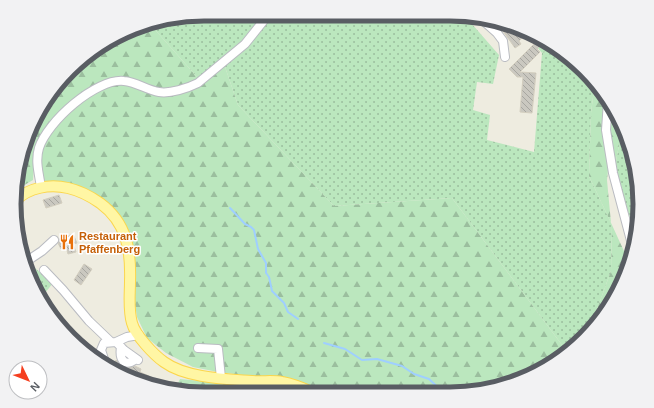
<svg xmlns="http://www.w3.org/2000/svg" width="654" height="408" viewBox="0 0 654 408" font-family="Arial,sans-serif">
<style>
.grass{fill:url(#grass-dots)}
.forest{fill:url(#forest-firs)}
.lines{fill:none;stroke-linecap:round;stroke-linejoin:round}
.stream{stroke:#9fcfff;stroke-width:2}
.building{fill:url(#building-back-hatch);stroke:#d3cebf}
.minor-casing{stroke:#b9bbc1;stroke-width:10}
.major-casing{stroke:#fbd64c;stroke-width:12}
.minor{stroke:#fff;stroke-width:8}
.major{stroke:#fff6a4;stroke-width:10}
.labels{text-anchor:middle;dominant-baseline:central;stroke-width:3;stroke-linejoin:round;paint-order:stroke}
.food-label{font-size:11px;font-weight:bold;fill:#c56008;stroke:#fff;text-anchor:start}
.rim{fill:none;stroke:#595d63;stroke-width:5}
</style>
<defs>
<pattern id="grass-dots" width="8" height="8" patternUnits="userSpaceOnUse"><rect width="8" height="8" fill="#bbe7be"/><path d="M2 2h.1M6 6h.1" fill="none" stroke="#9bbe9e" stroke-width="1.8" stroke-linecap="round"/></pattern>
<pattern id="forest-firs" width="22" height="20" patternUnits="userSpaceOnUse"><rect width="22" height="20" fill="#bbe7be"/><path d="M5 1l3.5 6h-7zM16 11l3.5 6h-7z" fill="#9bbe9e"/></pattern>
<pattern id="building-back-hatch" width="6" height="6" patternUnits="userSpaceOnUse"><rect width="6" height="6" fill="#cac8c0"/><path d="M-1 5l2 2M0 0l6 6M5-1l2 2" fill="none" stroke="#a7a6a0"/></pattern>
</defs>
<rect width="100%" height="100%" fill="#eeece0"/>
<path class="grass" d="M 204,14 L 265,15 L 243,41 L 198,78 L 149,23 Z
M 272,14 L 465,16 L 499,55 L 493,84 L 477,82 L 473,110 L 490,115 L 487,140 L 534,152 L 542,53 L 558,49 L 566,53 L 588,79 L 594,89 L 591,113 L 589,176 L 612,225 L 611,271 L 596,312 L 582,335 L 565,349 L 452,198 L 334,206 L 238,105 L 224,64 Z
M 622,130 L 638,179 L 634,246 L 614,171 Z
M 24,259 L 53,283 L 41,298 L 23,260 Z"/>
<path class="forest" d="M 149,23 L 198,78 L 191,83 L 161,90 L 124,78 L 86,92 L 35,149 L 33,180 L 16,190 L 24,143 L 53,89 L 98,46 L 143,24 Z
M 532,34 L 558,49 L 542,53 L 529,38 Z
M 224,64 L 238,105 L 334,206 L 452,198 L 565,349 L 534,374 L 463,394 L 326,393 L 299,384 L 281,380 L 218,372 L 193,367 L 166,353 L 147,338 L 137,317 L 133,292 L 134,252 L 123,222 L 109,205 L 89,190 L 68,183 L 44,182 L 39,163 L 41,146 L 51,131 L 87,95 L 124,82 L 160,95 L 183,91 Z
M 588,79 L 606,99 L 609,161 L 607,180 L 611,223 L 589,176 L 591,113 L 594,89 Z
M 610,104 L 615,109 L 622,130 L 614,171 L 607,130 Z
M 612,225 L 629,262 L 601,320 L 582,335 L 596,312 L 611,271 Z
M 180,379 L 294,390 L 301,393 L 179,392 L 174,391 Z"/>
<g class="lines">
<path class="stream" d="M 230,208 L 245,224 L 251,227 L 254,230 L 258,249 L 266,263 L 266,273 L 269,277 L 272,291 L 284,303 L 288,312 L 298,319
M 324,343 L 345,349 L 362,360 L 377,359 L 402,366 L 414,374 L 429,379 L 445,394"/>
</g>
<path class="building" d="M 510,25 L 515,26 L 522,38 L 519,41 L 521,44 L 515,48 L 503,31 Z
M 540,38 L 545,41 L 537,49 L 540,52 L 520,72 L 536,73 L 532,113 L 520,112 L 523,77 L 517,77 L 509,69 Z
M 59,195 L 62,203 L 46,208 L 43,200 Z
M 73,234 L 77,243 L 73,244 L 76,252 L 68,254 L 66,247 L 61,249 L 58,243 L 59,239 Z
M 84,264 L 92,269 L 81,285 L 74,280 Z
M 116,360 L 123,367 L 128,368 L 135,366 L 141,369 L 140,372 L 149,376 L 145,383 L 131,379 L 112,369 Z"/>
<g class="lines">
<defs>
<path id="minor" d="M 479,17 L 497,33 L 503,41 L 505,57
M 608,101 L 606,130 L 613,173 L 634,252
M 41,187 C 39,174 35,161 39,148 C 47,122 96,78 124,81 C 136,82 147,90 159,92 C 170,94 188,88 198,83 L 245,44 L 269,14
M 20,253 L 30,259 L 42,251 L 54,240
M 44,270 L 63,290 L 89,321 L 111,342
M 118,344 L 124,350 L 138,360
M 121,347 C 119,359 124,368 136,359
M 198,348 L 218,349 L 221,378
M 104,364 L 105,362 L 101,350 L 104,343 L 116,342 L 127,337 L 139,335"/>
<path id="major" d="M 15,201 C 29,187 50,184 68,188 C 81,191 90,196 100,203 C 127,223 131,250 130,281 C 130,295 128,309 132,323 C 135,335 154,355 164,362 C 186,378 226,379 252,381 C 262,382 273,380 282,382 C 294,384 303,388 314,393"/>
</defs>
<use href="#minor" class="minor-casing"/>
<use href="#major" class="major-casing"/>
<use href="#minor" class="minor"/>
<use href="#major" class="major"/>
</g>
<defs>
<symbol id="restaurant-bare" viewBox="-9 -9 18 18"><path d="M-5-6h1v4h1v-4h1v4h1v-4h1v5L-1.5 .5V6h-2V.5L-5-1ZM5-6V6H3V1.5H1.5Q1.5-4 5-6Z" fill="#e8710a" stroke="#fff" stroke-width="2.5" paint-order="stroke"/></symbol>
</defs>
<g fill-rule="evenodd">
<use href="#restaurant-bare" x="56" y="231" width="22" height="22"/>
</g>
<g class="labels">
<g class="food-label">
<text x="79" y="236">Restaurant<tspan x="79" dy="13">Pfaffenberg</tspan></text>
</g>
</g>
<path d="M0 0H654V408H0ZM204 21H450A183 183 0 0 1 633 204V204A183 183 0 0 1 450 387H204A183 183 0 0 1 21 204V204A183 183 0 0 1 204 21Z" fill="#f2f2f3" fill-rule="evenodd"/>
<path class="rim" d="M204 21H450A183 183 0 0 1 633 204V204A183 183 0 0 1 450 387H204A183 183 0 0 1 21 204V204A183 183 0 0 1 204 21Z"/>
<g transform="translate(28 380) rotate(133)"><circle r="19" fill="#ffffff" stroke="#bdbec1"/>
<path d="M0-3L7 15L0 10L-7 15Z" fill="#f53f1f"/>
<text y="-6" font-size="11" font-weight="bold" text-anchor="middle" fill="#595d63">N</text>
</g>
</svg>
